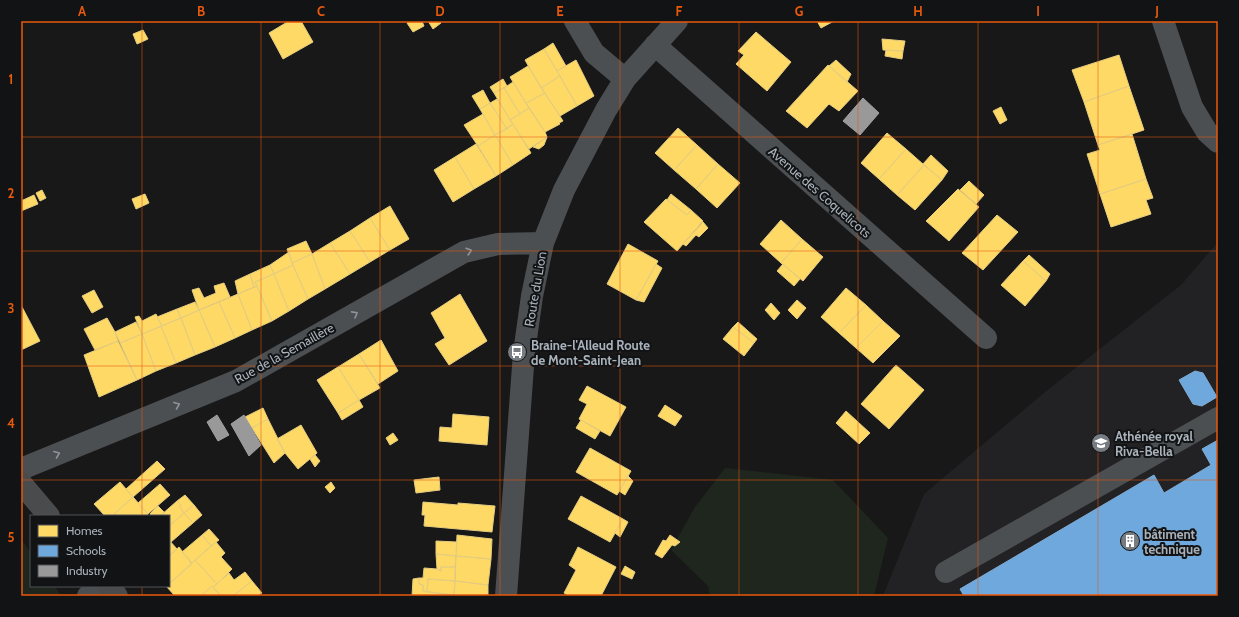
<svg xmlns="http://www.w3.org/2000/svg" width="1239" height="617" viewBox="0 0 1239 617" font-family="Cabin,sans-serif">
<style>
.built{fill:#222225}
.green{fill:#1e261e}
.homes{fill:#ffd966;stroke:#e5cd7f}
.schools{fill:#6fa8dc;stroke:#80abd2}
.industry{fill:#999;stroke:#9ea0a3}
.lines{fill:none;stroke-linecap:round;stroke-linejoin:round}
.minor{stroke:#4c4f52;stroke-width:22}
.major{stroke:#4a4b4d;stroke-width:22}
.oneway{stroke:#8d949b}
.grid{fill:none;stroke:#e8590c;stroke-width:1;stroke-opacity:0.55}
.labels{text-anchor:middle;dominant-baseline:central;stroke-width:4;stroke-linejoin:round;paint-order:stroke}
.street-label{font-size:13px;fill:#a9b2ba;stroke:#121315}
.poi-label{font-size:13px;font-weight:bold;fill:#a9b2ba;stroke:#121315;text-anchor:start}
.neatline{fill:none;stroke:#e8590c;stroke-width:1.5}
.grid-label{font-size:13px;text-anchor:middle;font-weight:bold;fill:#e8590c}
</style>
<rect width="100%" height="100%" fill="#181819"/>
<path class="built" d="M 1218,242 L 1218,596 L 883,596 L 924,494 L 1045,392 L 1181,285 Z"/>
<path class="green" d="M 725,468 L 833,480 L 888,538 L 874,596 L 710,596 L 708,586 L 671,550 L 695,507 Z
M 21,539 L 31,553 L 31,586 L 54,586 L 60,594 L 57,596 L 21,596 Z"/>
<path class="homes" d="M 289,21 L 301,21 L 313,42 L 283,59 L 269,33 Z
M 410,21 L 422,21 L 424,26 L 413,32 L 407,23 Z
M 428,21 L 439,21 L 441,23 L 433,29 Z
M 817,21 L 834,21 L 821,28 Z
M 143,30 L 148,39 L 137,44 L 133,34 Z
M 756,32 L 791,62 L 767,91 L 736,64 L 744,55 L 738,51 Z
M 882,39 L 905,41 L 903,51 L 883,50 Z
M 553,43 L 566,66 L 557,71 L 544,49 Z
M 544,49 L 560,76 L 541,88 L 525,60 Z
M 886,50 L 903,51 L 902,59 L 885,56 Z
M 1119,55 L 1129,86 L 1084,102 L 1072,70 Z
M 576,60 L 594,96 L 577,106 L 557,71 Z
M 836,60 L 851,74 L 847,82 L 829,66 Z
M 828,65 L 858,91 L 839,111 L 829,104 L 807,128 L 786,111 Z
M 528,66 L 545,93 L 526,103 L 510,77 Z
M 560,76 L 577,106 L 560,116 L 541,88 Z
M 503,79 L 507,86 L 494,93 L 490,87 Z
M 513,82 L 529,108 L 520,114 L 504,88 Z
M 1129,86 L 1144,130 L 1098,145 L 1084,102 Z
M 504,88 L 520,114 L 510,120 L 494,93 Z
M 483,90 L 490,103 L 480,109 L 472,96 Z
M 545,93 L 563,121 L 559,123 L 560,124 L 545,132 L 526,103 Z
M 497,99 L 513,124 L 507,129 L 490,103 Z
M 490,103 L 507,129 L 495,135 L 480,109 Z
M 1001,107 L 1007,120 L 1000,124 L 993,111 Z
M 529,108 L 545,132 L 547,137 L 529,149 L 510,120 Z
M 483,114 L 495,135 L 478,146 L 464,125 Z
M 513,124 L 531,153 L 513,165 L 495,135 Z
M 678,128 L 697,145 L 674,170 L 655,153 Z
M 887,133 L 906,149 L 879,179 L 861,163 Z
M 1132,134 L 1146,179 L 1100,194 L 1087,154 L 1100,150 L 1098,145 Z
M 495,135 L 513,165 L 496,176 L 478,146 Z
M 547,137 L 544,145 L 539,149 L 533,147 Z
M 476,144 L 496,176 L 474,189 L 455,157 Z
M 697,145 L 718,164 L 696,189 L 674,170 Z
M 906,149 L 924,165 L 897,195 L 879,179 Z
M 931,155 L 948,171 L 942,180 L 923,164 Z
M 455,157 L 474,189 L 453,202 L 434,170 Z
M 718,164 L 740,183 L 717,208 L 696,189 Z
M 924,165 L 942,180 L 915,210 L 897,195 Z
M 1146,179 L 1153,198 L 1146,200 L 1151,214 L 1111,227 L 1100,194 Z
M 969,181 L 984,195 L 976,204 L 960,190 Z
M 958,189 L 979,207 L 949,241 L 926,221 Z
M 42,190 L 46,198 L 40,201 L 36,193 Z
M 145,194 L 149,203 L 136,209 L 132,199 Z
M 671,194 L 691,210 L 687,215 L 667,200 Z
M 34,195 L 38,204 L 21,211 L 21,201 Z
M 666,199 L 687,215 L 691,210 L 703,221 L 677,251 L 644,222 Z
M 390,206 L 409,239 L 390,250 L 370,218 Z
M 997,215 L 1018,232 L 983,270 L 962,253 Z
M 370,218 L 390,250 L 370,262 L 350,231 Z
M 781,220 L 802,239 L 781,263 L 760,244 Z
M 703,222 L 708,228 L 699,237 L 696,235 L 686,246 L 683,244 Z
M 350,231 L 370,262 L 350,274 L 330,243 Z
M 802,239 L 823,257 L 803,281 L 781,263 Z
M 306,241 L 312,254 L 292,263 L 287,249 Z
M 330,243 L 350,274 L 325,289 L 312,254 Z
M 628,244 L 658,261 L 636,300 L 607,284 Z
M 289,252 L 293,265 L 274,274 L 270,265 Z
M 312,254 L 325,289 L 308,299 L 292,263 Z
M 1029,255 L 1050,274 L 1046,281 L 1023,261 Z
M 1023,261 L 1046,281 L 1025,306 L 1001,285 Z
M 656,264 L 662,268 L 644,302 L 636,300 Z
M 783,264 L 800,279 L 794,286 L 777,271 Z
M 270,265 L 274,274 L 255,282 L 257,286 L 254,287 L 250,274 Z
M 293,265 L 308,299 L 289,311 L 274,274 Z
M 250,274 L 254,287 L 238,294 L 235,281 Z
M 274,274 L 289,311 L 272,321 L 255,282 Z
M 224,283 L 230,297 L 199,310 L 192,290 L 199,288 L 204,298 L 216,293 L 214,286 Z
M 257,286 L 272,321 L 252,330 L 238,294 Z
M 846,288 L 866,305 L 839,333 L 821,317 Z
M 94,290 L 103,307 L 92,313 L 82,296 Z
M 238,294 L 252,330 L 235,338 L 219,302 Z
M 460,294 L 487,341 L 449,365 L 435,344 L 445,338 L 431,313 Z
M 797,300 L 806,308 L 797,319 L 788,310 Z
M 195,302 L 199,310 L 181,318 L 177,309 Z
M 219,302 L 235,338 L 215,347 L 199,310 Z
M 771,303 L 780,313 L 774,320 L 765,310 Z
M 21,305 L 40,341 L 21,350 Z
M 866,305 L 883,321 L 856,348 L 839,333 Z
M 177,309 L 181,318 L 162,326 L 157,317 Z
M 199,310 L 215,347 L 195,355 L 181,318 Z
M 156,314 L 162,326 L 142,334 L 135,317 L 139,316 L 142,321 Z
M 107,318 L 115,332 L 118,341 L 95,350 L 84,329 Z
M 181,318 L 195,355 L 176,363 L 161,326 Z
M 883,321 L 900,336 L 873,363 L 856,348 Z
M 136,322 L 142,334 L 120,343 L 115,332 Z
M 738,322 L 757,339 L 754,343 L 733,327 Z
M 161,326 L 176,363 L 156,371 L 142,334 Z
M 733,327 L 754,343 L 744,356 L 723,339 Z
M 142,334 L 156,371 L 137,380 L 120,343 Z
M 381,340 L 398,371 L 378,384 L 359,354 Z
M 118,341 L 137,380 L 99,397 L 84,355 Z
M 359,354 L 380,388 L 359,400 L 338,367 Z
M 896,365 L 924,390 L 889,429 L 861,404 Z
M 338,367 L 359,400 L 338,413 L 317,380 Z
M 587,386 L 626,407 L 610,436 L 579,419 L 587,404 L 579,400 Z
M 359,400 L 363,407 L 342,420 L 338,413 Z
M 665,405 L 682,416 L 675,426 L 658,416 Z
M 263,408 L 268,419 L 252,428 L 245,417 Z
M 846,411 L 870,433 L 859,444 L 836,423 Z
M 453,414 L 489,417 L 487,445 L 439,441 L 440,427 L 452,428 Z
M 268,419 L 285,453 L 274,463 L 252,428 Z
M 581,420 L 600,431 L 595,439 L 576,428 Z
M 301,425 L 317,453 L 298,469 L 285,453 L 277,439 Z
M 393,433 L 398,440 L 390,445 L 386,438 Z
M 590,448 L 631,471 L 617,495 L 576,472 Z
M 315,455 L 320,461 L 315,467 L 310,459 Z
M 157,461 L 165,469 L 133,497 L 126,489 Z
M 628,476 L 633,481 L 625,495 L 619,491 Z
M 439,477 L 440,490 L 416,493 L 414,480 Z
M 120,482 L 133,497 L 112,516 L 105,516 L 94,504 Z
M 331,482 L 335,488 L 330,493 L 325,487 Z
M 160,484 L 170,495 L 148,514 L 138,503 Z
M 185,495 L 194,505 L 184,513 L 180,507 L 181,505 L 177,501 Z
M 581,496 L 623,519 L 610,542 L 568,519 Z
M 133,497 L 148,514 L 146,516 L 112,516 Z
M 177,501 L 181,505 L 180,507 L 184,513 L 169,526 L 169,516 L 160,516 Z
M 423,502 L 458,505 L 458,503 L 495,506 L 492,532 L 424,526 L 425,515 L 422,515 Z
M 194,505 L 202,515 L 193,523 L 184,513 Z
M 158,506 L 164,512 L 160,516 L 152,516 L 150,514 Z
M 184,513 L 193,523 L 171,542 L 169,540 L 169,526 Z
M 623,519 L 628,522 L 620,537 L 615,533 Z
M 209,529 L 219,540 L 211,546 L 202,535 Z
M 202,535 L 211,546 L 192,563 L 182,552 Z
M 457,535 L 492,539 L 491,559 L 456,556 Z
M 670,535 L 680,542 L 675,546 L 672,545 L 662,558 L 655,554 L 663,540 L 666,541 Z
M 169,540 L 177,549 L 169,556 Z
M 436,541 L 457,542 L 456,556 L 436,554 Z
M 216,542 L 225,553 L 221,557 L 232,569 L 217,584 L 195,560 Z
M 179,547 L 192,564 L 169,584 L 169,556 Z
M 578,547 L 616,567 L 601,596 L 569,596 L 564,593 L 576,570 L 569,565 Z
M 436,554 L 456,556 L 455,567 L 441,567 L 441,571 L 437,569 Z
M 456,556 L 491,559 L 488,585 L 455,581 Z
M 195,560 L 217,584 L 213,587 L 212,586 L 201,596 L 175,596 L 166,586 L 169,586 L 169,584 Z
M 625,566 L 635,572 L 632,579 L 621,574 Z
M 441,567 L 455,567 L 455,581 L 428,579 L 427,592 L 423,591 L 423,585 L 419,584 L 419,578 L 423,578 L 424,568 L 437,569 L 441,571 Z
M 245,572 L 252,581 L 233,596 L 221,596 L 213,587 L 229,573 L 234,580 Z
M 419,578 L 419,584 L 423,585 L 423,591 L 454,595 L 454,596 L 412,596 L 413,579 Z
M 428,579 L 455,581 L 454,595 L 427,592 Z
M 252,581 L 262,593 L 257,596 L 233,596 Z
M 455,581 L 488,585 L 488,596 L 454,596 Z
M 212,586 L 221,596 L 201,596 Z"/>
<path class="schools" d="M 1195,371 L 1203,373 L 1217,397 L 1202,406 L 1193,404 L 1179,380 Z
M 1218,440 L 1218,596 L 964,596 L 960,589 L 1154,475 L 1164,493 L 1211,465 L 1202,449 Z"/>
<path class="industry" d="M 863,98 L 879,113 L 860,135 L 843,121 Z
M 217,415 L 229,435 L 218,441 L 207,422 Z
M 244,415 L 261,445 L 249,456 L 231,424 Z"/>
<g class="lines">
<path class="minor" d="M 575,21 L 594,53 L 625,79
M 1163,21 L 1192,107 L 1207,132 L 1218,142
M 655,45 L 986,338
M 21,469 L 236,381 L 464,252 L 498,244 L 543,243
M 946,572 L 1218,418
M 88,596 L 103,586
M 506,596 L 524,353 L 532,296 L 543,243 L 564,190 L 606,110 L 625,79 L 677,21"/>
<path class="major" d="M 21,483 L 49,516
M 109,586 L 117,596"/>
</g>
<defs><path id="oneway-chevron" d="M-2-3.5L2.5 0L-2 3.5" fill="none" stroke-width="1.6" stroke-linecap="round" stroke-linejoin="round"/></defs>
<g class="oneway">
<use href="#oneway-chevron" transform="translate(469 251) rotate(-17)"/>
<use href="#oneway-chevron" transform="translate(355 314) rotate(-29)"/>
<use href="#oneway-chevron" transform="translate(177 405) rotate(-22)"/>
<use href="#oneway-chevron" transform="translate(57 454) rotate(-22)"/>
</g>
<path class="grid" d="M 142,21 L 142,516M 261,21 L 261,596M 380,21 L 380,596M 500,21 L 500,596M 620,21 L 620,596M 739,21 L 739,596M 858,21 L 858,596M 978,21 L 978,596M 1098,21 L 1098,596M 21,137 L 1218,137M 21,251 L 1218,251M 21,366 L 1218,366M 21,480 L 1218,480M 142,586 L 142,596"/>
<defs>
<symbol id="bus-disc" viewBox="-11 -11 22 22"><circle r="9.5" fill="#767c82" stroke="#121315"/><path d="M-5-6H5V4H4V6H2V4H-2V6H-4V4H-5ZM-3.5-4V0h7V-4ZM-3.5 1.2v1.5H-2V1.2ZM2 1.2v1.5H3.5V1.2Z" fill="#fff"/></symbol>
<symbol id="school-disc" viewBox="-11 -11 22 22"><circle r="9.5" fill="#767c82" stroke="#121315"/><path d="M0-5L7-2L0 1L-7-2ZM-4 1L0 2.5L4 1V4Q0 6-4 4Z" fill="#fff"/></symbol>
<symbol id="building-disc" viewBox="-11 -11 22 22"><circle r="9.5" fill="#767c82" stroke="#121315"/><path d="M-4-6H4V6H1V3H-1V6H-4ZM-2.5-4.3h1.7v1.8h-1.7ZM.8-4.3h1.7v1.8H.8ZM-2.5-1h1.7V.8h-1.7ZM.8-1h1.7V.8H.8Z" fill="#fff"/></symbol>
</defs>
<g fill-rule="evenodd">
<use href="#bus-disc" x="506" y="341" width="22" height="22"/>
<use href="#school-disc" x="1090" y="432" width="22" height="22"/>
<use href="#building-disc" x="1119" y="530" width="22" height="22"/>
</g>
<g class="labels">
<g class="street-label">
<text transform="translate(820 192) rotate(41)">Avenue des Coquelicots</text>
<text transform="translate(535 289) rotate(-80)">Route du Lion</text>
<text transform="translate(284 353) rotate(-29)">Rue de la Semaillère</text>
</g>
<g class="poi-label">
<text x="531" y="345">Braine-l'Alleud Route<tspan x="531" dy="15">de Mont-Saint-Jean</tspan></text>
<text x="1115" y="436">Athénée royal<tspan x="1115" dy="15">Riva-Bella</tspan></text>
<text x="1144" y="534">bâtiment<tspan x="1144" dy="15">technique</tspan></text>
</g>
</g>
<rect width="1239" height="617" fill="none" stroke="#121315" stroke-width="44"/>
<rect x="30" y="515" width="140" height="72" fill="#121315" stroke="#4e5357"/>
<rect x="38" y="525" width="20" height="12" fill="#ffd966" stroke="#4e5357"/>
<text x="66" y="535" font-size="12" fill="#a9b2ba">Homes</text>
<rect x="38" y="545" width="20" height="12" fill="#6fa8dc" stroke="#4e5357"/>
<text x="66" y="555" font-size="12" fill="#a9b2ba">Schools</text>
<rect x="38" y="565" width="20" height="12" fill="#999999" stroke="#4e5357"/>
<text x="66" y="575" font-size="12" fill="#a9b2ba">Industry</text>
<rect x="22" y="22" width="1195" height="573" class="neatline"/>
<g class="grid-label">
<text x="82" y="16">A</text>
<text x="201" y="16">B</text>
<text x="321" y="16">C</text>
<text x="440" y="16">D</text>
<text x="560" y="16">E</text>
<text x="679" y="16">F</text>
<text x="799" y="16">G</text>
<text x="918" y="16">H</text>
<text x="1038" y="16">I</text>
<text x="1157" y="16">J</text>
<text x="11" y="84">1</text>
<text x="11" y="198">2</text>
<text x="11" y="313">3</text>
<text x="11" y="428">4</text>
<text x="11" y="542">5</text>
</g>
</svg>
